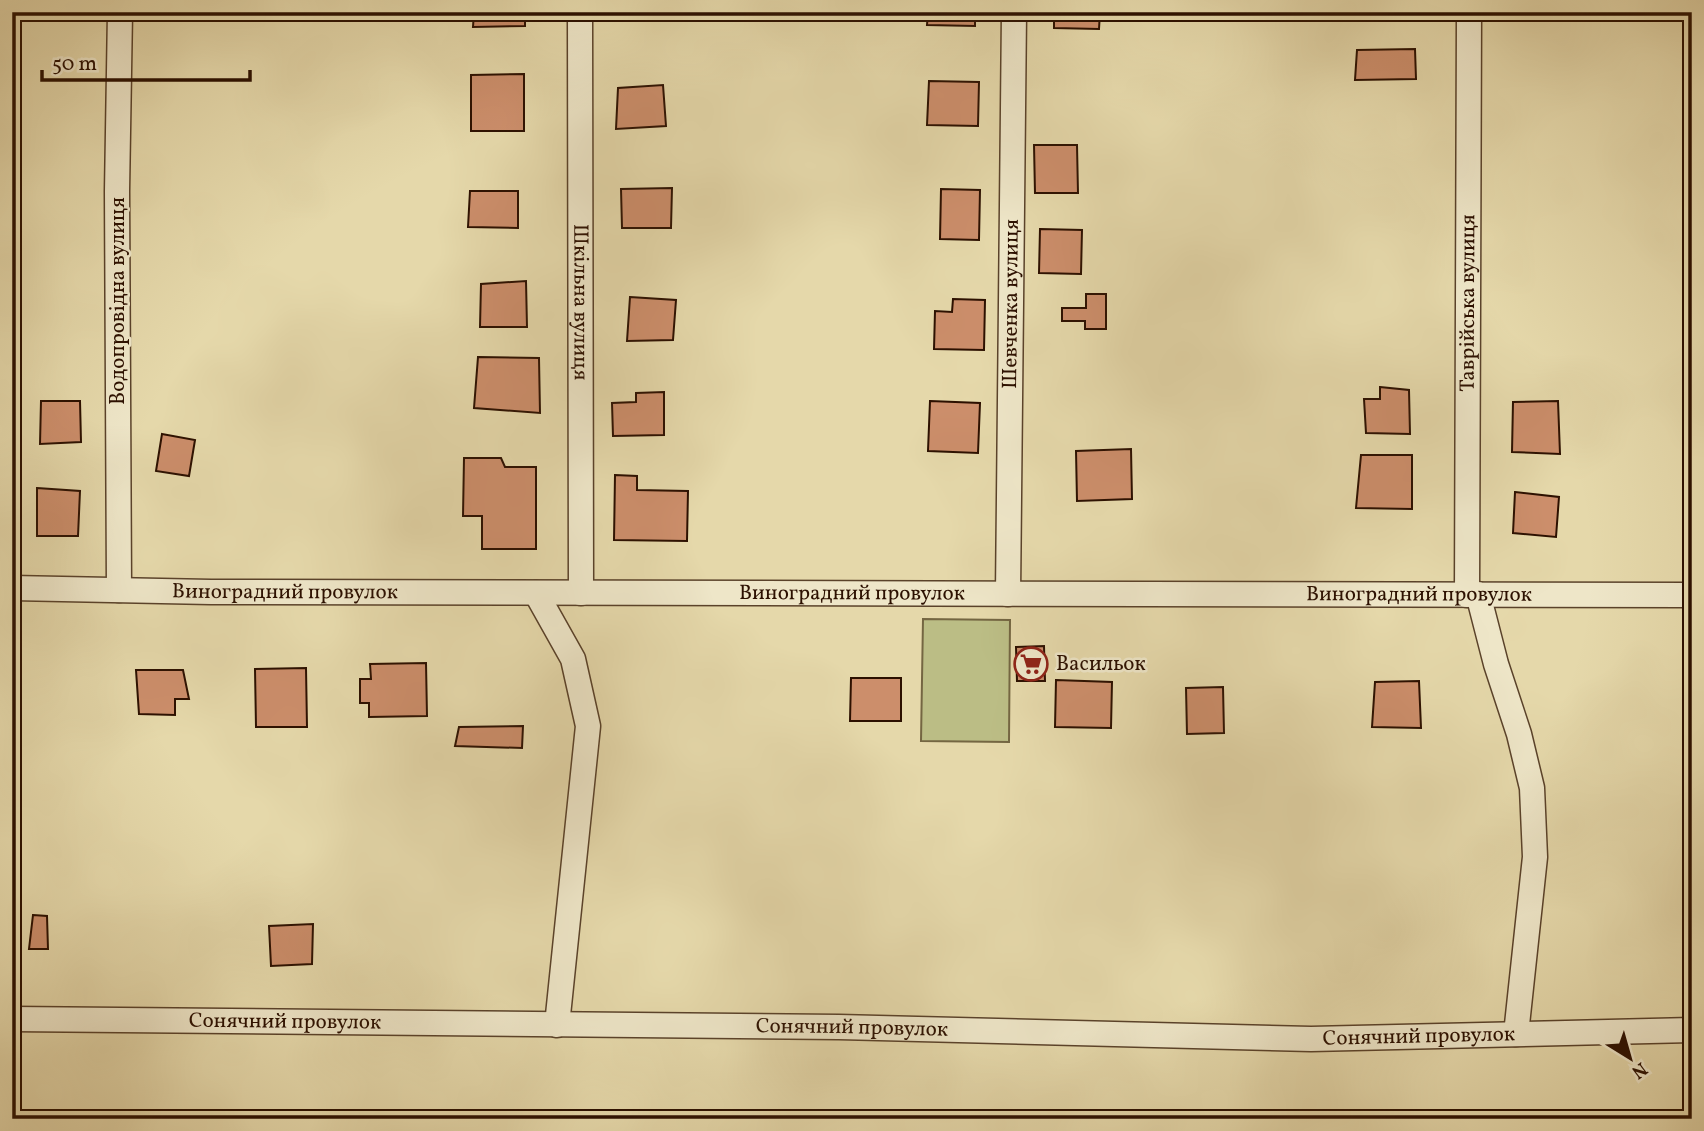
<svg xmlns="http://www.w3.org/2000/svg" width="1704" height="1131" viewBox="0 0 1704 1131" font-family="Vollkorn,serif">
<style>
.green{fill:#bbbd85;stroke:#746642;stroke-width:2}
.building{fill:#cc8e6b;stroke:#2c1000;stroke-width:2}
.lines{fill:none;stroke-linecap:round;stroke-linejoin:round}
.street-casing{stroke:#5a422a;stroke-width:27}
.street{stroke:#eee6c8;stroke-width:24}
.labels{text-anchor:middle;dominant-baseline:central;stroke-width:5;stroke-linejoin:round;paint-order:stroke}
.street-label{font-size:21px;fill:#2c1000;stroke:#eee6c8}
.poi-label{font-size:21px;fill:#2c1000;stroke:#eee6c8;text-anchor:start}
</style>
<rect width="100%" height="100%" fill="#e5d8aa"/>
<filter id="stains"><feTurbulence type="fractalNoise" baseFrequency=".00286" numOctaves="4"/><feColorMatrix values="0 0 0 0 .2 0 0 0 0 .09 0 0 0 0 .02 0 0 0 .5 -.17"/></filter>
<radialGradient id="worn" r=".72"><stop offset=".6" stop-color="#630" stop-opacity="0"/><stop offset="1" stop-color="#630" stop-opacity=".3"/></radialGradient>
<path class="green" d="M 923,619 L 1010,620 L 1009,742 L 921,741 Z"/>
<path class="building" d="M 474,12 L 525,12 L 525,26 L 473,27 Z
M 619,12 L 668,12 L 669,17 L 619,18 Z
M 928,12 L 975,12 L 975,26 L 927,25 Z
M 1054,12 L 1100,12 L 1099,29 L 1054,28 Z
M 1415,49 L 1416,79 L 1355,80 L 1357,50 Z
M 524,74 L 524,131 L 471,131 L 471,75 Z
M 929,81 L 979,82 L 978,126 L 927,125 Z
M 663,85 L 666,126 L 616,129 L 618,88 Z
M 1034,145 L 1077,145 L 1078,193 L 1035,193 Z
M 672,188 L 671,228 L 622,228 L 621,189 Z
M 941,189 L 980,190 L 979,240 L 940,239 Z
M 470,191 L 518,191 L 518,228 L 468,227 Z
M 1040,229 L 1082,230 L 1081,274 L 1039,273 Z
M 526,281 L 527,327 L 480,327 L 481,284 Z
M 1086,294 L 1106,294 L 1106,329 L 1085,329 L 1085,321 L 1062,321 L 1062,308 L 1086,308 Z
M 630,297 L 676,300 L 673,340 L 627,341 Z
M 953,299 L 985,300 L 984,350 L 934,349 L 935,311 L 952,312 Z
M 478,357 L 539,358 L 540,413 L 474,408 Z
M 1380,387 L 1409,390 L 1410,434 L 1366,433 L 1364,399 L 1380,399 Z
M 664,392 L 664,435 L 613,436 L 612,403 L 636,402 L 636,393 Z
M 41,401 L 80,401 L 81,442 L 40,444 Z
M 930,401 L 980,403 L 978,453 L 928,451 Z
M 1558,401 L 1560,454 L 1512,452 L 1513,402 Z
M 162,434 L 195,440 L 189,476 L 156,471 Z
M 1131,449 L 1132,499 L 1077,501 L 1076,451 Z
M 1361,455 L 1412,455 L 1412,509 L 1356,508 Z
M 464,458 L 501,458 L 505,467 L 536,467 L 536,549 L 482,549 L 482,516 L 463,516 Z
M 615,475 L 637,476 L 637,490 L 688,491 L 687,541 L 614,540 Z
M 37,488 L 80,491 L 78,536 L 37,536 Z
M 1515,492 L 1559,497 L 1556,537 L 1513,533 Z
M 1044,646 L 1045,681 L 1017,681 L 1016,647 Z
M 426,663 L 427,716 L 369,717 L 369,703 L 360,703 L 360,679 L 371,679 L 370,664 Z
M 306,668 L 307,727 L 256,727 L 255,669 Z
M 136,670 L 183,670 L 189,699 L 175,699 L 175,715 L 139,714 Z
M 851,678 L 901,678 L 901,721 L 850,721 Z
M 1056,680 L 1112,682 L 1111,728 L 1055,727 Z
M 1419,681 L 1421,728 L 1372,727 L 1375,682 Z
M 1223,687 L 1224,733 L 1187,734 L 1186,688 Z
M 523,726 L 522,748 L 455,746 L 459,727 Z
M 33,915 L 47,916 L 48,949 L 29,949 Z
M 313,924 L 312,964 L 271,966 L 269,926 Z"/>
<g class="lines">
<defs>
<g id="street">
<path id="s1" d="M 580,12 L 581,593"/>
<path id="s2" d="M 12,588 L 211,592 L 1692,595"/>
<path d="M 119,590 L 117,191 L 120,12"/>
<path d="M 536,593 L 573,659 L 588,726 L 557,1025"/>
<path id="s3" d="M 1008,594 L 1014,12"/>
<path d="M 1478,594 L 1496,664 L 1519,734 L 1532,788 L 1535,857 L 1516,1034"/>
<path id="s4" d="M 1467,595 L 1469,12"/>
<path id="s5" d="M 12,1019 L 839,1027 L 1311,1039 L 1692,1030"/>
</g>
</defs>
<use href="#street" class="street-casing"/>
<use href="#street" class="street"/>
</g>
<defs>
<symbol id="supermarket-ring" viewBox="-11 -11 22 22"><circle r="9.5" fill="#eee6c8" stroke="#8f2418" stroke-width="1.5"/><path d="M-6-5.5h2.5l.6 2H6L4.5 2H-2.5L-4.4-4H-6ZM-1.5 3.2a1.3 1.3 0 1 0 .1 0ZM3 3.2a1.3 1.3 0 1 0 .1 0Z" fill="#8f2418"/></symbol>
</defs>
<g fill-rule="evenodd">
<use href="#supermarket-ring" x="1012" y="645" width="38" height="38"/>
</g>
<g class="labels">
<g class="street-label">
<text transform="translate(118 301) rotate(-90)">Водопровідна вулиця</text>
<text stroke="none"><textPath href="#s1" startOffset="290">Шкільна вулиця</textPath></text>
<text stroke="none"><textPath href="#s3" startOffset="290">Шевченка вулиця</textPath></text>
<text stroke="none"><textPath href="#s4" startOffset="292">Таврійська вулиця</textPath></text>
<text stroke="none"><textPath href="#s2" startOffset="273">Виноградний провулок</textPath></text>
<text stroke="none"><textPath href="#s2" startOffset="840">Виноградний провулок</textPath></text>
<text stroke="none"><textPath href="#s2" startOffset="1407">Виноградний провулок</textPath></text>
<text stroke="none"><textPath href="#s5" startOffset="273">Сонячний провулок</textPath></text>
<text stroke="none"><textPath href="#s5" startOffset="840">Сонячний провулок</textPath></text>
<text stroke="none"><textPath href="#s5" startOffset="1407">Сонячний провулок</textPath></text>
</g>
<g class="poi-label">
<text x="1056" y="664">Васильок</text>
</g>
</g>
<rect width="1704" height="1131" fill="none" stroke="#e5d8aa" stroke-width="42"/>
<rect x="14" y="14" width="1676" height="1103" fill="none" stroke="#2c1000" stroke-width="3.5"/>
<rect x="21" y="21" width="1662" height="1089" fill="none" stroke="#2c1000" stroke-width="2"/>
<g transform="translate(1630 1058) rotate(143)" stroke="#eee6c8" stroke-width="5" paint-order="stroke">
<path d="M0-5L12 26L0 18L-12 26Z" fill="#2c1000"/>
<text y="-10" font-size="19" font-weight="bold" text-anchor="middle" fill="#2c1000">N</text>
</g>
<path d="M42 70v10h208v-10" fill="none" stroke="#2c1000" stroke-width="3.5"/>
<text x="52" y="70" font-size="21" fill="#2c1000" stroke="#eee6c8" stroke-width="5" paint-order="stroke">50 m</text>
<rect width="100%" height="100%" filter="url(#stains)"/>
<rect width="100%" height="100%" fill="url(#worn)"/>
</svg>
